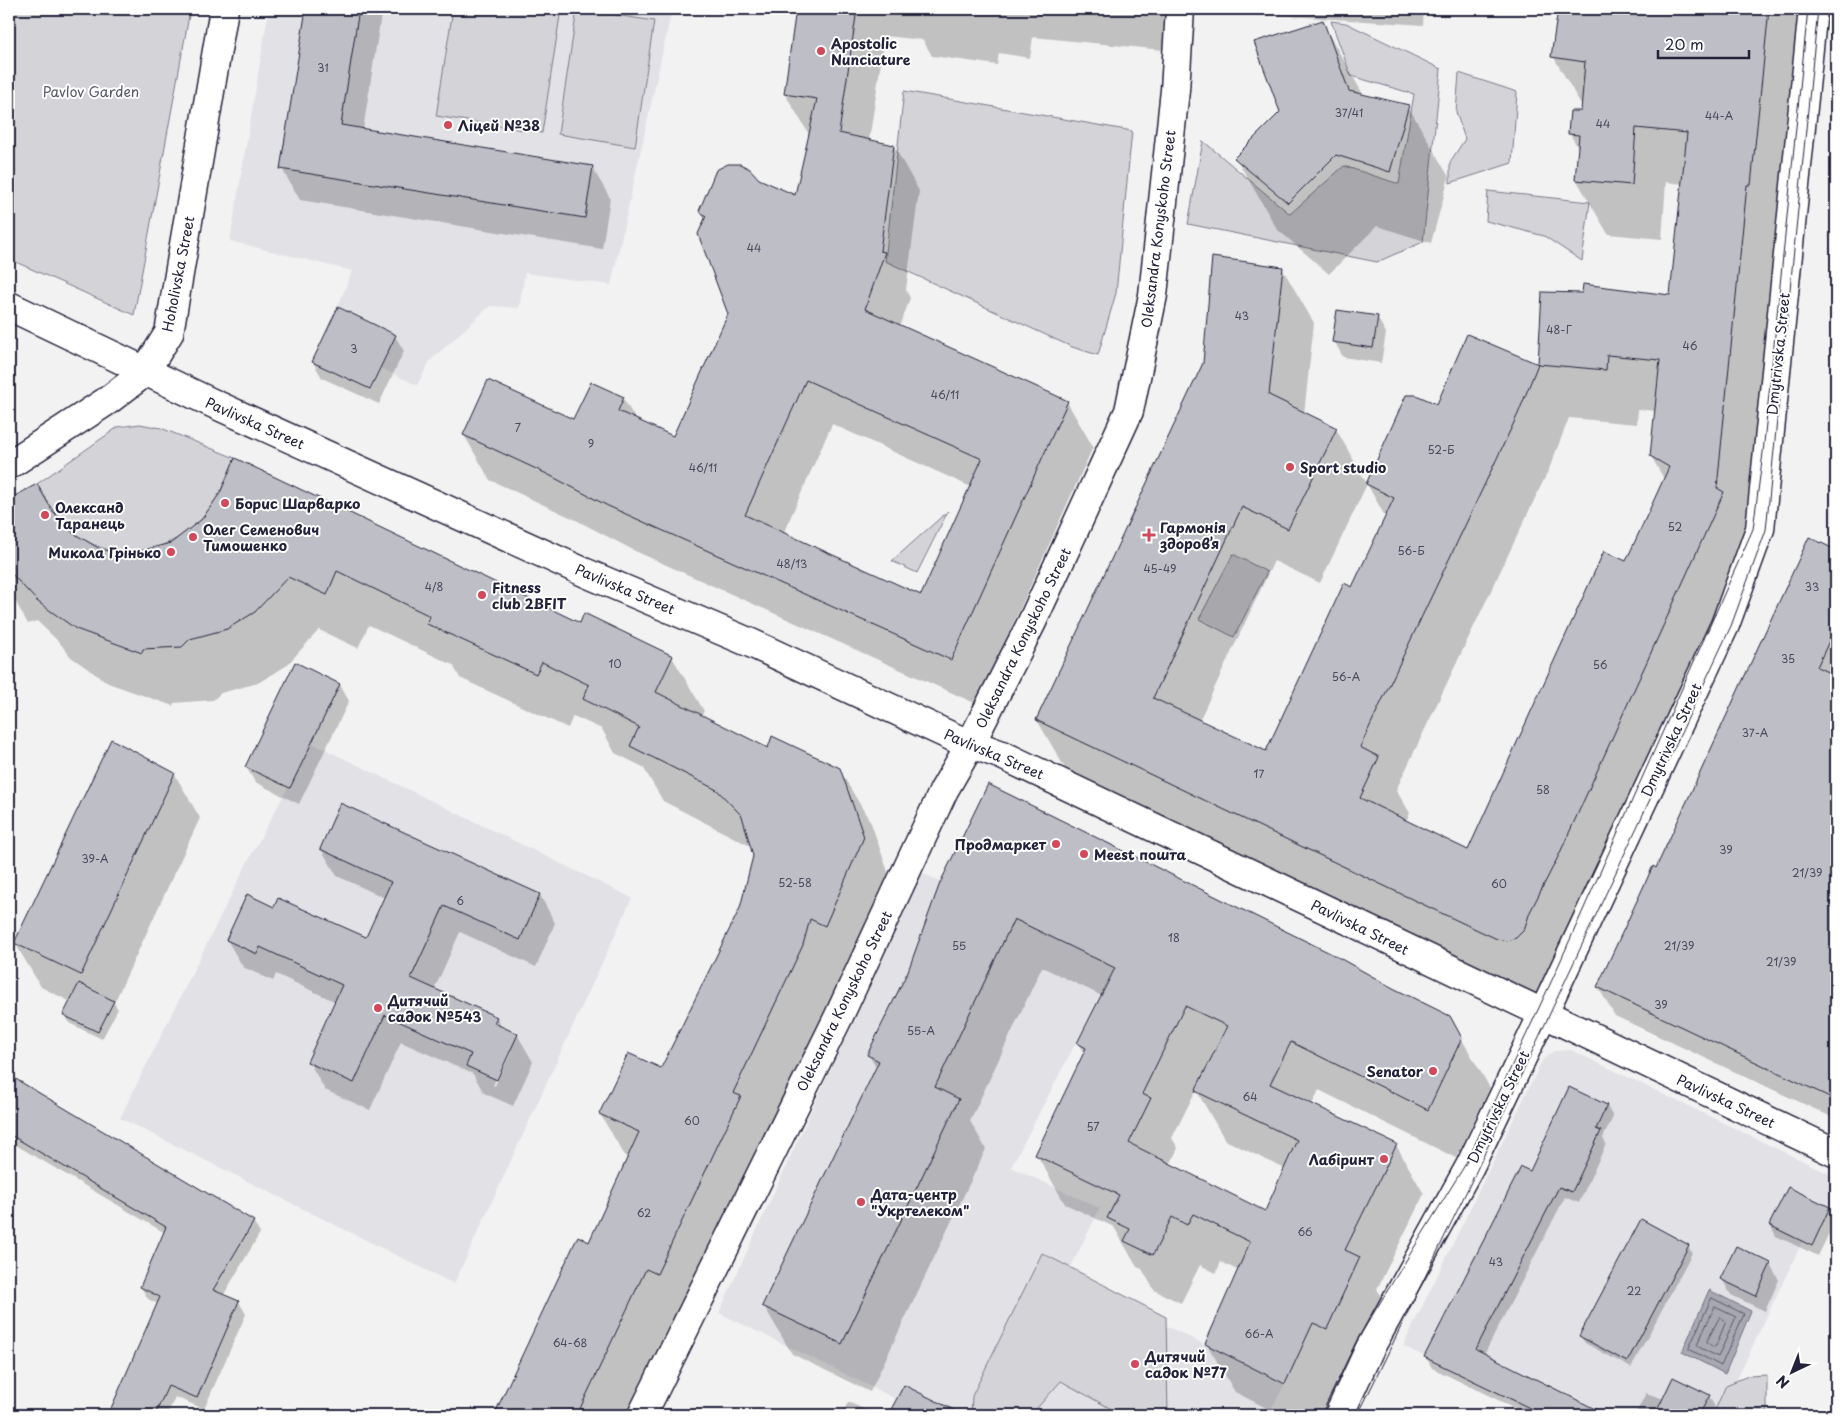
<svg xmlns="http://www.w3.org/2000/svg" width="1845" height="1424" viewBox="0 0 1845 1424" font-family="'Playpen Sans',sans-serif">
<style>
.built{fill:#e2e2e6}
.green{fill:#d3d3d8;stroke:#7a7a8a}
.water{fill:#a8a8b2;stroke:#727282}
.shadow{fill:#0003;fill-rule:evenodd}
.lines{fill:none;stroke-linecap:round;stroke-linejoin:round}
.shore{stroke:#58586b;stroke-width:1}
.building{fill:#bebec6;stroke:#22223b;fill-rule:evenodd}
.minor-casing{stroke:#22223b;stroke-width:31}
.minor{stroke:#fff;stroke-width:28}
.tram{stroke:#22223b;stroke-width:1}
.poi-dot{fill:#d1495b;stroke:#fff;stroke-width:2}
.labels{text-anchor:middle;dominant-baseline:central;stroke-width:4;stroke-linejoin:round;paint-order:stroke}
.number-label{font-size:11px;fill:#49495e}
.poi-label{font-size:14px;font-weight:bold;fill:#22223b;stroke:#fff;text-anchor:start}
.park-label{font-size:14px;fill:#57576a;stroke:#fff}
.street-label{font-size:14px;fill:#22223b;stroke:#fff}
</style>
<rect width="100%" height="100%" fill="#f2f2f3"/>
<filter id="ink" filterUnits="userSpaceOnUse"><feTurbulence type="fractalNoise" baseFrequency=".02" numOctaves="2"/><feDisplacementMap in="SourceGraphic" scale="10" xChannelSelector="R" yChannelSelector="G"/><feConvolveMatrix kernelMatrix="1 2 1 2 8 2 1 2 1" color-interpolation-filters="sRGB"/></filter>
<g filter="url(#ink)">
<path class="built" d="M 269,9 L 672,9 L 611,285 L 525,273 L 519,308 L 490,306 L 430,361 L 417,385 L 380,368 L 370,389 L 312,362 L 338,307 L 352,271 L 230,241 Z
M 312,743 L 632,898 L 454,1284 L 120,1118 L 247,863 Z
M 920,872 L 1115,968 L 1011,1167 L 1100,1208 L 1066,1277 L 1285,1384 L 1268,1415 L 929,1415 L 719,1313 Z
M 1571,1050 L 1836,1177 L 1836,1194 L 1812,1246 L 1802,1242 L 1720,1415 L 1530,1415 L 1533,1409 L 1403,1346 L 1543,1059 L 1554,1051 Z"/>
<path class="green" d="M 9,9 L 190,10 L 134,315 L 9,259 Z
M 453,9 L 561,9 L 542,133 L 436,116 Z
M 577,9 L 654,21 L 635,147 L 558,134 Z
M 1331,21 L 1346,23 L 1441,69 L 1423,242 L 1377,262 L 1188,224 L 1203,141 L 1290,214 L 1344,166 L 1399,184 L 1414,94 L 1351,76 Z
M 1459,73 L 1517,92 L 1512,163 L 1450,183 L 1450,162 L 1465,139 L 1456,112 Z
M 904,91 L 1132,131 L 1116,293 L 1098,355 L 1072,347 L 885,261 Z
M 1488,191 L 1590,202 L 1582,261 L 1544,236 L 1486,221 Z
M 140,424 L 161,428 L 235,458 C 226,479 218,502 202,519 C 168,554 113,564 74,533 C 57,520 47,501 37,484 L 118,427 Z
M 948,511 L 917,573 L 892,561 Z
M 1233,554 L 1267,572 L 1234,637 L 1199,619 Z
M 1042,1253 L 1166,1317 L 1168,1413 L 1158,1415 L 1122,1415 L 1061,1381 L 1031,1415 L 971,1415 L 972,1396 Z
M 1767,1375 L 1767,1415 L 1713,1415 L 1726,1385 L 1748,1376 Z"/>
<path class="water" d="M 1709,1290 L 1751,1311 L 1725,1374 L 1682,1352 Z"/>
<path class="shadow" d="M 307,9 L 382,9 L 363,130 L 592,167 L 610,198 L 602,249 L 300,200 L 282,169 Z
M 797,9 L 1167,9 L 1163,50 L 1033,37 L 1030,58 L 999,53 L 997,65 L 932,56 L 923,40 L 885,36 L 869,141 L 894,146 L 919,191 L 906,290 L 910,298 L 900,327 L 1067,402 L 1093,447 L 977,704 L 635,551 L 574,519 L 490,480 L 464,435 L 574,421 L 623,398 L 636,420 L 674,438 L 729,314 L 706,221 L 700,211 L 758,180 L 796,197 L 810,136 L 785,94 ZM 832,424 L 971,487 L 921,596 L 783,534 Z
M 1242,9 L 1424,9 L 1423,25 L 1245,13 Z
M 1559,9 L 1805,9 L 1755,547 L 1539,995 L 1530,994 L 1069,775 L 1037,720 L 1282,268 L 1314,323 L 1304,414 L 1336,429 L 1367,484 L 1438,406 L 1467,336 L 1539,366 L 1543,293 L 1671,296 L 1683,184 L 1666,182 L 1662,239 L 1608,234 L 1576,179 L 1579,150 L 1570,134 L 1582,113 L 1583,108 L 1553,56 ZM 1638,409 L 1656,411 L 1651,456 L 1664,479 L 1627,562 L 1469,851 L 1406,821 L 1410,813 L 1396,790 L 1549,469 L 1569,418 L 1637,424 ZM 1367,484 L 1386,518 L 1352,588 L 1266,753 L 1199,721 L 1274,561 L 1320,583 Z
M 1322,22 L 1364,96 L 1408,106 L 1449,177 L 1431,243 L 1377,226 L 1329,274 L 1277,229 L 1236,158 L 1282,112 Z
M 1377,317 L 1386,333 L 1381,363 L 1343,357 L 1334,341 Z
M 395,336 L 404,351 L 379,404 L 322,378 L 313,362 Z
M 36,485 L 51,510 L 73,534 L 102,551 L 136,553 L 172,544 L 203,520 L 580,624 L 672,657 L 704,711 L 701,716 L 769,750 L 839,769 L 871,823 L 895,892 L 856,980 L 841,972 L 833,1000 L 633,1415 L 495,1415 L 578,1238 L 589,1243 L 628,1161 L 600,1114 L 662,1070 L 741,909 L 754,856 L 752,847 L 663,801 L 643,767 L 615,753 L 602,729 L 573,716 L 568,728 L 460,678 L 453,665 L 369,625 L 358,648 L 319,630 L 286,666 L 258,683 L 221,693 L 213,700 L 174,703 L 173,706 L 108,683 L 71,657 L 59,642 L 37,621 L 28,624 L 9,590 L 9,501 Z
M 1810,539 L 1836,551 L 1836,1119 L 1615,1016 L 1598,987 L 1657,869 Z
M 296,664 L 340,685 L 349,701 L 299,804 L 255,782 L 246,767 Z
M 9,683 L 13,691 L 9,694 Z
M 174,773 L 200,818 L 114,1003 L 118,1009 L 102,1039 L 69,1023 L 65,1015 L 71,1002 L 41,987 L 15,943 Z
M 341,805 L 540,895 L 555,923 L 536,967 L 460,932 L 434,990 L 497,1018 L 502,1028 L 517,1034 L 533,1062 L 513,1106 L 484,1093 L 473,1074 L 401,1042 L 370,1110 L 325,1090 L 309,1062 L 336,1002 L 276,974 L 273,981 L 243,967 L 227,940 L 274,908 L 367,939 L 385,898 L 337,876 L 321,849 ZM 510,1048 L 512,1050 L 495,1086 L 493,1085 Z
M 941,883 L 1392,989 L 1449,1017 L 1490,1088 L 1456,1158 L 1319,1090 L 1312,1105 L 1396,1145 L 1424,1194 L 1377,1289 L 1388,1307 L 1355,1377 L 1341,1371 L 1321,1415 L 1280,1415 L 1235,1392 L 1206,1343 L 1239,1271 L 1221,1262 L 1216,1273 L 1200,1265 L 1181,1303 L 1154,1290 L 1142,1269 L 1137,1267 L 1114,1227 L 1065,1204 L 1037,1155 L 1085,1054 L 1079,1043 L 1102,996 L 1042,967 L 970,1121 L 986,1149 L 870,1392 L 792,1354 L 764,1306 L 877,1069 L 869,1055 L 909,972 ZM 1196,1090 L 1225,1140 L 1285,1169 L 1266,1212 L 1170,1165 L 1178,1148 L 1172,1138 Z
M 9,1077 L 253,1221 L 260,1233 L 223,1296 L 239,1302 L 246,1314 L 204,1409 L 175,1397 L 167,1415 L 110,1415 L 158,1304 L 148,1299 L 141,1287 L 165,1233 L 9,1141 Z
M 1570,1089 L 1607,1106 L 1613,1117 L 1603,1138 L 1606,1144 L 1579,1203 L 1565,1197 L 1484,1355 L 1581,1411 L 1579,1415 L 1529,1415 L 1432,1368 L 1426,1357 L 1531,1173 Z
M 1788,1188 L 1829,1208 L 1836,1219 L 1818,1256 L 1776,1236 L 1770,1225 Z
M 1688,1246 L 1692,1253 L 1631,1368 L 1585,1343 L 1580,1336 Z
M 1770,1264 L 1779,1280 L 1765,1311 L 1731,1295 L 1722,1279 Z
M 904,1386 L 962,1415 L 890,1415 Z
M 1646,1393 L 1664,1399 L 1709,1396 L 1715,1407 L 1711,1415 L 1635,1415 Z
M 848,1402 L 877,1415 L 842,1415 Z"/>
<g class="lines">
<path class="shore" d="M 1712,1298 L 1744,1314 L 1721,1366 L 1689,1349 Z
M 1715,1307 L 1736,1317 L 1718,1357 L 1697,1346 Z
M 1720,1317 L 1726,1321 L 1716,1346 L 1713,1347 L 1707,1342 Z"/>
</g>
<path class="building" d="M 306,9 L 359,9 L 341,125 L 593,166 L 585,218 L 280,169 Z
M 796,9 L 857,9 L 839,133 L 894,145 L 880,251 L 885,252 L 865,309 L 1068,401 L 951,660 L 608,506 L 547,474 L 463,435 L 488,380 L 573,419 L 591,382 L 624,397 L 618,411 L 673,436 L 728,314 L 698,234 L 706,216 L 699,211 L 716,170 L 728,164 L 740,164 L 750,169 L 759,179 L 795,195 L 817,99 L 784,94 ZM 806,380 L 982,459 L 921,595 L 745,515 Z
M 1558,9 L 1769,9 L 1751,185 L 1747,185 L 1717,488 L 1724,492 L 1559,855 L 1530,912 L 1524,930 L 1516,938 L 1507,941 L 1497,939 L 1439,912 L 1036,720 L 1203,363 L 1212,257 L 1283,267 L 1269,395 L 1337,428 L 1288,529 L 1242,507 L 1153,698 L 1266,751 L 1344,583 L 1352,587 L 1394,498 L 1366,484 L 1406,395 L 1416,395 L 1437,404 L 1467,334 L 1538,364 L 1542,292 L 1582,293 L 1583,284 L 1670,295 L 1687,133 L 1636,128 L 1632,185 L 1575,180 L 1579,135 L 1568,134 L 1570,111 L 1581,111 L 1585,62 L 1551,57 ZM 1607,355 L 1660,360 L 1650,456 L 1669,467 L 1626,561 L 1604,551 L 1468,850 L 1360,798 L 1379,757 L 1360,747 L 1518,414 L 1538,364 L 1606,370 Z
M 1323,20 L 1349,91 L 1409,105 L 1390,172 L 1336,155 L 1288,203 L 1234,158 L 1280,112 L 1254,42 Z
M 338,307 L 396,335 L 370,389 L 312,362 Z
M 1337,310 L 1378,316 L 1373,348 L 1332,342 Z
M 235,458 L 580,623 L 584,613 L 673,656 L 656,692 L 768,748 L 772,736 L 840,768 L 864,837 L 825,926 L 810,919 L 803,945 L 733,1093 L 741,1096 L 657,1274 L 646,1269 L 577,1415 L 494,1415 L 578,1236 L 589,1242 L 639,1132 L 599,1114 L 628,1053 L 661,1068 L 740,908 L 753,856 L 742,816 L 717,790 L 630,746 L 639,727 L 583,699 L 589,685 L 542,662 L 536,674 L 427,624 L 430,616 L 337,571 L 327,595 L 288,577 L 255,612 L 227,629 L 190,639 L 182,647 L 143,649 L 142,653 L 76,629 L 38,602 L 9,571 L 9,499 L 37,484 L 52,510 L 73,533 L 102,550 L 136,552 L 171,543 L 202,519 L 220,493 Z
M 1809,537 L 1836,550 L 1836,626 L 1817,667 L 1836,676 L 1836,1100 L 1597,987 L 1653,866 L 1656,868 Z
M 295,662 L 340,684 L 290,788 L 245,767 Z
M 111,739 L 175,773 L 81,975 L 14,943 Z
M 988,784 L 1334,955 L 1393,988 L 1450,1016 L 1462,1038 L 1428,1110 L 1291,1042 L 1270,1084 L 1397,1144 L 1345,1250 L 1360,1257 L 1327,1329 L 1313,1323 L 1285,1384 L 1205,1344 L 1250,1242 L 1193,1214 L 1187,1225 L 1172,1217 L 1153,1255 L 1124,1241 L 1130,1229 L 1107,1218 L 1119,1195 L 1035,1155 L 1086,1048 L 1077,1043 L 1115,968 L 1014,919 L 935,1087 L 959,1099 L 842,1344 L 762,1306 L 879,1061 L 867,1055 L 908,971 L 940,883 ZM 1185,1006 L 1227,1026 L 1195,1091 L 1297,1140 L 1265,1211 L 1129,1143 L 1151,1098 L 1142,1094 Z
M 340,803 L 540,894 L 520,940 L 444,906 L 411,978 L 497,1017 L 494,1023 L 518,1034 L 497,1080 L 466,1066 L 471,1054 L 385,1015 L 354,1083 L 307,1062 L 342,985 L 260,947 L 257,954 L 226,940 L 247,894 L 274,907 L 278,898 L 366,937 L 391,882 L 320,849 Z
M 79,983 L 114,1001 L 98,1032 L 63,1015 Z
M 9,1075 L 254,1221 L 213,1290 L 239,1301 L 197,1398 L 168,1386 L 155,1415 L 108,1415 L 160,1297 L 140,1287 L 166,1227 L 9,1134 Z
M 1569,1087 L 1607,1105 L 1596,1129 L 1601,1131 L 1572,1192 L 1559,1187 L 1476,1349 L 1607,1415 L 1544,1415 L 1424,1357 L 1521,1167 L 1530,1171 Z
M 1788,1187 L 1830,1207 L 1812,1246 L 1769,1225 Z
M 1641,1219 L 1689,1245 L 1627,1362 L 1579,1336 Z
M 1736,1246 L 1771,1263 L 1756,1296 L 1720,1279 Z
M 1673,1377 L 1710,1395 L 1699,1415 L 1655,1415 Z
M 904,1385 L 964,1415 L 888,1415 Z"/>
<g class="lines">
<defs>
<path id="minor" d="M 9,306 L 210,402 L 586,573 L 753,644 L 955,738 L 1002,755 L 1836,1153
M 9,465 L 110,399 L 144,373 L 169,333 L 224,9
M 642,1415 L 838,1018 L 944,790 L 971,743 L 1032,622 L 1129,411 L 1153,295 L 1175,90 L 1180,9
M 1339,1415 L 1370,1348 L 1470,1166 L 1543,1014 L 1725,625 L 1760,529 L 1813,9"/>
</defs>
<use href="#minor" class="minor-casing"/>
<use href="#minor" class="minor"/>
<path class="tram" d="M 1321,1415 L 1357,1340 L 1465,1165 L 1552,980 L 1753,529 L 1763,453 L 1808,9
M 1358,1415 L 1474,1176 L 1731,626 L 1766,530 L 1818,9"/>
</g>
</g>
<g class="poi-dot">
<circle cx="821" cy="51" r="5"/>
<circle cx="448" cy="125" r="5"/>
<circle cx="1290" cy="467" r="5"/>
<circle cx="225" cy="503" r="5"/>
<circle cx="45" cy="515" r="5"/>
<path d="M1146.5 527.5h5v5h5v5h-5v5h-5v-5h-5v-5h5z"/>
<circle cx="193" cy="537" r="5"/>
<circle cx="171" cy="552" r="5"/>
<circle cx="482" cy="595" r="5"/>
<circle cx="1056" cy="844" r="5"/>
<circle cx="1084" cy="854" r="5"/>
<circle cx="378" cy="1008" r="5"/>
<circle cx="1433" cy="1071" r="5"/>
<circle cx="1384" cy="1159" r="5"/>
<circle cx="861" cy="1202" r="5"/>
<circle cx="1135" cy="1364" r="5"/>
</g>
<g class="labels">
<g class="number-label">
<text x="323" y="67">31</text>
<text x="1349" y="112">37/41</text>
<text x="1719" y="115">44-А</text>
<text x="1603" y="123">44</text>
<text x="754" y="247">44</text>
<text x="1242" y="315">43</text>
<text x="1559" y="329">48-Г</text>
<text x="1690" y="345">46</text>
<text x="354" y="348">3</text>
<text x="945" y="394">46/11</text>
<text x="518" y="427">7</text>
<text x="591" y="443">9</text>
<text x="1441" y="449">52-Б</text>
<text x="703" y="467">46/11</text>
<text x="1675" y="526">52</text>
<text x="1411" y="550">56-Б</text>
<text x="792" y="563">48/13</text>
<text x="1160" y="568">45-49</text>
<text x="434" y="586">4/8</text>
<text x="1812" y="586">33</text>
<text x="1788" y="658">35</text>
<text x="615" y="663">10</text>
<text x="1600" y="664">56</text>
<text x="1346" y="676">56-А</text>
<text x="1755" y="732">37-А</text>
<text x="1259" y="773">17</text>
<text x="1543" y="789">58</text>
<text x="1726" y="849">39</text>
<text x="95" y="858">39-А</text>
<text x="1807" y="872">21/39</text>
<text x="795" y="882">52-58</text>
<text x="1499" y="883">60</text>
<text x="460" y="900">6</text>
<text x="1174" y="937">18</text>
<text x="959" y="945">55</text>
<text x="1679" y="945">21/39</text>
<text x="1781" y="961">21/39</text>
<text x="1661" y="1004">39</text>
<text x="921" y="1030">55-А</text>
<text x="1250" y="1096">64</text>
<text x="692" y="1120">60</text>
<text x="1093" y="1126">57</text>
<text x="644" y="1212">62</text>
<text x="1305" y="1231">66</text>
<text x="1496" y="1261">43</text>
<text x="1634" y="1290">22</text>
<text x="1259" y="1333">66-А</text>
<text x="570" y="1342">64-68</text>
</g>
<g class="poi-label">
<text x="831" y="43">Apostolic<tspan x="831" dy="16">Nunciature</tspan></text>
<text x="458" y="125">Ліцей №38</text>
<text x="1300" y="467">Sport studio</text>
<text x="235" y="503">Борис Шарварко</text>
<text x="55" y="507">Олександ<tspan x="55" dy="16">Таранець</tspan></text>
<text x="1160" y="527">Гармонія<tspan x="1160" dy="16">здоровʼя</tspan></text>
<text x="203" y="529">Олег Семенович<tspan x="203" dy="16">Тимошенко</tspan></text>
<text x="161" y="552" text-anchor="end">Микола Грінько</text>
<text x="492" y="587">Fitness<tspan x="492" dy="16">club 2BFIT</tspan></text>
<text x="1046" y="844" text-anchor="end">Продмаркет</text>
<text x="1094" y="854">Meest пошта</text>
<text x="388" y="1000">Дитячий<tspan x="388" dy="16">садок №543</tspan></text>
<text x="1423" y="1071" text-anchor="end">Senator</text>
<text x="1374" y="1159" text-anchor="end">Лабіринт</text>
<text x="871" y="1194">Дата-центр<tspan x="871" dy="16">"Укртелеком"</tspan></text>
<text x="1145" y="1356">Дитячий<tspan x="1145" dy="16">садок №77</tspan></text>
</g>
<g class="park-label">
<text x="91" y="91">Pavlov Garden</text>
</g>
<g class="street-label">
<text transform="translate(1158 229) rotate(-83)">Oleksandra Konyskoho Street</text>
<text transform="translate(178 274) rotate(-79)">Hoholivska Street</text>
<text transform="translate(1778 354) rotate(-84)">Dmytrivska Street</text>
<text transform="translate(255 423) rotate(24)">Pavlivska Street</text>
<text transform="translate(625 589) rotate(23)">Pavlivska Street</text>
<text transform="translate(1023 638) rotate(-64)">Oleksandra Konyskoho Street</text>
<text transform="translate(1671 740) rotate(-65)">Dmytrivska Street</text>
<text transform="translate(994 754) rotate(23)">Pavlivska Street</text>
<text transform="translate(1360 927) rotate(26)">Pavlivska Street</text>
<text transform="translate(844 1001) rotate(-64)">Oleksandra Konyskoho Street</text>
<text transform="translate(1726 1101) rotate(25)">Pavlivska Street</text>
<text transform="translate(1498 1107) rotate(-64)">Dmytrivska Street</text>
</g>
</g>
<rect width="1845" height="1424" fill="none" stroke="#fff" stroke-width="30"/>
<rect x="15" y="15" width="1815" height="1394" fill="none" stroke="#22223b" stroke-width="2" filter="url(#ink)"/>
<g transform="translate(1792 1372) rotate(223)" stroke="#ffffff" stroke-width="4" paint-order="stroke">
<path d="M0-4L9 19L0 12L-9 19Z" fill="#22223b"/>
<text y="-8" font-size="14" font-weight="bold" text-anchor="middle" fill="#22223b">N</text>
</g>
<path d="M1658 50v8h91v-8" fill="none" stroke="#22223b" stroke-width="2.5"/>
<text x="1665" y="50" font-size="15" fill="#22223b" stroke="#ffffff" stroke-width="4" paint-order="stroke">20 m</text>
</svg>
